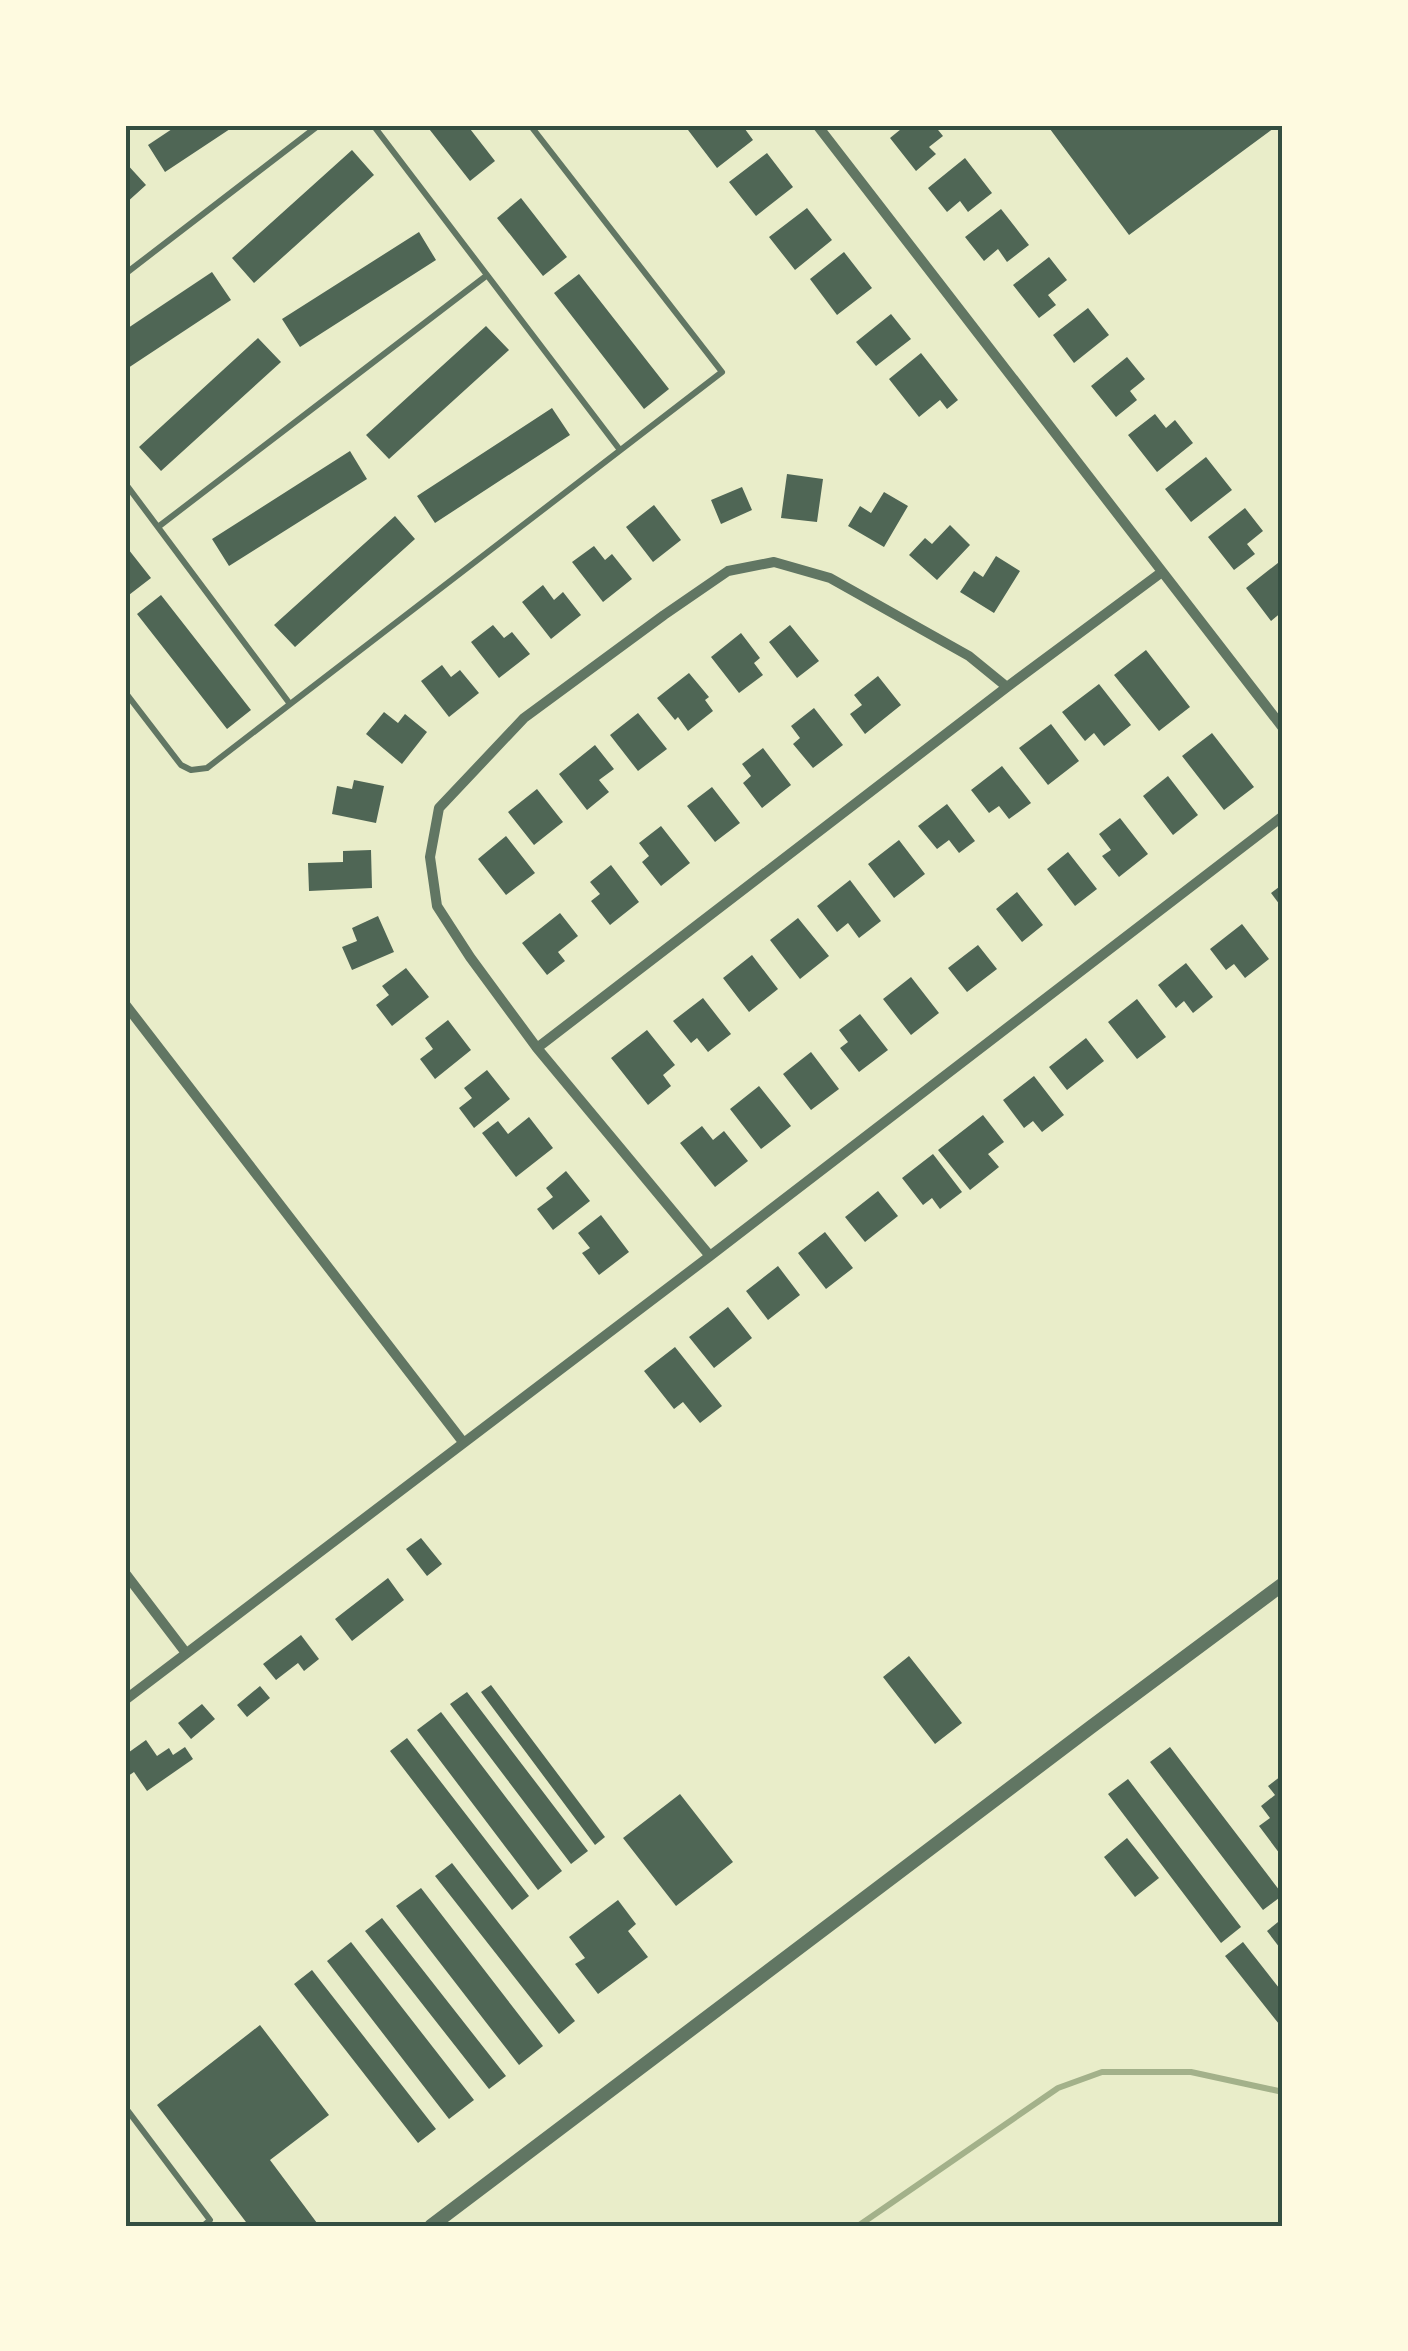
<svg xmlns="http://www.w3.org/2000/svg" width="1408" height="2351" viewBox="0 0 1408 2351" font-family="Montserrat,sans-serif">
<style>
.lines{fill:none;stroke-linecap:round;stroke-linejoin:round}
.stream{stroke:#a3b18a;stroke-width:6}
.building{fill:#4f6655}
.service{stroke:#617663;stroke-width:6}
.minor{stroke:#617663;stroke-width:10}
.tertiary{stroke:#617663;stroke-width:14}
.neatline{fill:none;stroke:#344e41;stroke-width:4}
</style>
<rect width="100%" height="100%" fill="#e9edc9"/>
<g class="lines">
<path class="stream" d="M 858,2226 L 1058,2088 L 1102,2072 L 1191,2072 L 1283,2092"/>
</g>
<path class="building" d="M 178,125 L 236,125 L 165,172 L 148,145 Z
M 426,125 L 467,125 L 495,161 L 470,181 Z
M 694,125 L 742,125 L 753,140 L 717,168 L 688,130 Z
M 906,125 L 934,125 L 943,136 L 929,147 L 936,154 L 916,171 L 890,138 Z
M 1047,125 L 1278,125 L 1129,235 Z
M 352,150 L 374,175 L 254,283 L 232,258 Z
M 767,153 L 793,187 L 756,216 L 729,182 Z
M 965,158 L 992,193 L 968,212 L 960,201 L 947,212 L 928,188 Z
M 125,162 L 146,185 L 125,204 Z
M 521,198 L 567,257 L 543,276 L 497,218 Z
M 807,208 L 832,240 L 795,270 L 769,237 Z
M 1001,209 L 1029,245 L 1007,262 L 998,249 L 984,261 L 965,237 Z
M 419,232 L 436,260 L 300,347 L 282,319 Z
M 844,252 L 872,288 L 837,315 L 810,279 Z
M 1049,257 L 1067,280 L 1048,295 L 1056,305 L 1039,318 L 1013,285 Z
M 212,272 L 231,300 L 125,370 L 125,330 Z
M 579,274 L 669,389 L 644,409 L 554,293 Z
M 1088,308 L 1109,335 L 1074,363 L 1053,335 Z
M 891,314 L 911,339 L 876,366 L 856,342 Z
M 486,326 L 509,350 L 389,459 L 366,435 Z
M 258,338 L 281,362 L 161,471 L 139,447 Z
M 921,353 L 958,400 L 947,409 L 940,400 L 919,417 L 889,379 Z
M 1127,357 L 1145,379 L 1130,391 L 1137,400 L 1116,417 L 1091,386 Z
M 552,408 L 570,435 L 435,523 L 417,496 Z
M 1155,414 L 1166,428 L 1175,420 L 1193,443 L 1157,472 L 1128,435 Z
M 350,451 L 367,479 L 229,566 L 212,539 Z
M 1206,457 L 1232,490 L 1191,522 L 1165,489 Z
M 787,474 L 823,479 L 817,522 L 781,518 Z
M 742,487 L 752,510 L 721,524 L 711,500 Z
M 884,492 L 908,506 L 884,547 L 848,526 L 860,506 L 871,513 Z
M 654,505 L 681,540 L 653,562 L 626,527 Z
M 1245,508 L 1263,531 L 1247,544 L 1255,554 L 1234,570 L 1208,537 Z
M 395,516 L 415,539 L 295,647 L 274,625 Z
M 950,525 L 970,545 L 937,580 L 909,555 L 925,538 L 932,544 Z
M 125,545 L 151,578 L 125,598 Z
M 594,546 L 605,560 L 612,554 L 632,579 L 603,602 L 572,562 Z
M 996,556 L 1020,571 L 994,613 L 960,592 L 974,571 L 983,577 Z
M 1283,559 L 1283,611 L 1271,621 L 1246,588 Z
M 543,585 L 554,600 L 563,592 L 581,615 L 551,639 L 522,602 Z
M 161,595 L 251,710 L 227,729 L 137,614 Z
M 493,625 L 504,638 L 512,632 L 530,654 L 499,678 L 471,642 Z
M 790,625 L 819,661 L 797,678 L 769,642 Z
M 741,633 L 760,658 L 754,663 L 763,675 L 739,693 L 711,657 Z
M 1146,650 L 1190,707 L 1159,731 L 1114,675 Z
M 442,665 L 451,677 L 460,670 L 479,693 L 449,717 L 421,681 Z
M 689,673 L 709,697 L 705,700 L 713,711 L 688,731 L 678,717 L 675,720 L 657,698 Z
M 878,676 L 901,705 L 865,734 L 850,714 L 862,705 L 854,695 Z
M 1099,684 L 1131,725 L 1104,746 L 1094,733 L 1085,741 L 1062,712 Z
M 814,708 L 843,745 L 813,768 L 793,744 L 800,738 L 791,726 Z
M 384,712 L 398,723 L 405,714 L 427,732 L 402,764 L 366,734 Z
M 638,713 L 667,749 L 638,771 L 610,735 Z
M 1051,724 L 1079,761 L 1048,785 L 1019,748 Z
M 1212,733 L 1254,787 L 1224,810 L 1182,756 Z
M 595,745 L 614,769 L 599,780 L 609,792 L 587,810 L 559,774 Z
M 763,748 L 791,785 L 762,808 L 743,783 L 751,776 L 742,764 Z
M 1002,766 L 1031,803 L 1009,819 L 999,806 L 989,813 L 971,790 Z
M 1168,776 L 1198,815 L 1173,835 L 1143,796 Z
M 354,780 L 384,786 L 376,823 L 332,814 L 337,786 L 352,789 Z
M 712,787 L 740,823 L 715,842 L 687,806 Z
M 537,789 L 563,822 L 534,845 L 508,812 Z
M 947,804 L 975,841 L 959,853 L 949,840 L 937,849 L 918,826 Z
M 1120,818 L 1148,854 L 1119,877 L 1102,856 L 1111,850 L 1099,834 Z
M 661,826 L 690,863 L 661,886 L 642,862 L 649,856 L 639,843 Z
M 506,836 L 535,873 L 506,895 L 478,859 Z
M 899,840 L 925,874 L 894,898 L 868,864 Z
M 371,850 L 372,888 L 309,891 L 308,863 L 343,862 L 343,851 Z
M 1068,852 L 1097,889 L 1075,906 L 1047,869 Z
M 611,865 L 639,902 L 610,925 L 591,901 L 600,894 L 590,882 Z
M 850,880 L 881,921 L 859,938 L 848,923 L 837,932 L 817,906 Z
M 1283,884 L 1283,909 L 1271,893 Z
M 1017,892 L 1043,925 L 1022,942 L 996,909 Z
M 560,913 L 578,936 L 558,952 L 565,961 L 547,975 L 522,943 Z
M 378,916 L 394,952 L 352,970 L 342,947 L 357,941 L 352,928 Z
M 798,918 L 829,956 L 800,979 L 770,940 Z
M 1242,924 L 1269,959 L 1245,978 L 1234,964 L 1226,970 L 1210,949 Z
M 978,945 L 997,969 L 967,992 L 948,968 Z
M 752,955 L 778,989 L 749,1012 L 723,978 Z
M 1186,963 L 1213,997 L 1193,1013 L 1184,1001 L 1176,1008 L 1158,985 Z
M 406,968 L 429,997 L 392,1026 L 376,1005 L 389,995 L 382,986 Z
M 911,977 L 939,1013 L 911,1035 L 883,999 Z
M 703,998 L 731,1034 L 708,1052 L 697,1038 L 691,1043 L 673,1021 Z
M 1137,999 L 1166,1037 L 1137,1059 L 1108,1022 Z
M 860,1014 L 888,1050 L 859,1072 L 840,1048 L 848,1042 L 839,1030 Z
M 448,1020 L 471,1050 L 435,1079 L 420,1059 L 433,1049 L 425,1038 Z
M 647,1030 L 675,1065 L 663,1075 L 671,1086 L 648,1105 L 611,1058 Z
M 1086,1038 L 1104,1061 L 1067,1090 L 1049,1067 Z
M 811,1052 L 839,1089 L 811,1110 L 783,1074 Z
M 487,1070 L 510,1099 L 474,1128 L 459,1108 L 472,1098 L 464,1088 Z
M 1034,1076 L 1064,1115 L 1042,1132 L 1033,1121 L 1024,1128 L 1003,1100 Z
M 759,1086 L 791,1126 L 761,1149 L 730,1109 Z
M 983,1115 L 1004,1142 L 988,1154 L 999,1167 L 970,1190 L 938,1150 Z
M 529,1117 L 553,1148 L 516,1177 L 482,1133 L 498,1121 L 508,1134 Z
M 702,1126 L 713,1140 L 724,1131 L 748,1161 L 715,1187 L 680,1143 Z
M 933,1154 L 962,1192 L 940,1209 L 932,1198 L 923,1205 L 902,1178 Z
M 566,1171 L 590,1201 L 553,1230 L 537,1209 L 553,1197 L 546,1188 Z
M 878,1191 L 898,1216 L 865,1242 L 845,1217 Z
M 601,1215 L 629,1252 L 599,1275 L 582,1253 L 590,1248 L 578,1233 Z
M 825,1232 L 853,1268 L 826,1289 L 798,1253 Z
M 778,1266 L 800,1295 L 768,1320 L 746,1291 Z
M 728,1307 L 752,1338 L 714,1368 L 689,1337 Z
M 675,1347 L 722,1406 L 700,1423 L 683,1402 L 674,1409 L 644,1371 Z
M 421,1538 L 442,1564 L 427,1576 L 406,1549 Z
M 388,1578 L 404,1600 L 352,1641 L 335,1619 Z
M 301,1635 L 319,1659 L 304,1671 L 298,1663 L 276,1680 L 263,1664 Z
M 909,1656 L 962,1723 L 935,1744 L 883,1677 Z
M 491,1685 L 605,1837 L 595,1845 L 481,1692 Z
M 260,1686 L 270,1698 L 247,1717 L 237,1705 Z
M 467,1692 L 588,1851 L 571,1864 L 450,1704 Z
M 202,1704 L 215,1719 L 191,1739 L 178,1723 Z
M 441,1712 L 562,1871 L 538,1890 L 417,1730 Z
M 407,1738 L 529,1896 L 512,1910 L 390,1751 Z
M 146,1740 L 157,1756 L 169,1748 L 173,1755 L 185,1747 L 193,1759 L 147,1791 L 134,1772 L 125,1778 L 125,1755 Z
M 1170,1747 L 1283,1895 L 1263,1910 L 1150,1762 Z
M 1281,1776 L 1283,1778 L 1283,1858 L 1259,1826 L 1270,1818 L 1261,1806 L 1275,1795 L 1268,1786 Z
M 1128,1779 L 1241,1927 L 1221,1943 L 1108,1794 Z
M 680,1794 L 733,1862 L 676,1906 L 623,1838 Z
M 1127,1838 L 1159,1878 L 1135,1897 L 1104,1857 Z
M 452,1863 L 575,2021 L 559,2034 L 435,1876 Z
M 421,1888 L 543,2046 L 519,2065 L 396,1906 Z
M 618,1900 L 636,1924 L 628,1931 L 648,1957 L 598,1994 L 575,1964 L 585,1958 L 569,1937 Z
M 382,1918 L 506,2076 L 489,2089 L 365,1931 Z
M 1283,1918 L 1283,1952 L 1267,1931 Z
M 351,1942 L 474,2100 L 449,2119 L 327,1961 Z
M 1243,1942 L 1283,1993 L 1283,2029 L 1225,1956 Z
M 312,1970 L 436,2129 L 418,2143 L 294,1984 Z
M 260,2025 L 329,2115 L 270,2160 L 317,2223 L 313,2226 L 249,2226 L 157,2105 Z"/>
<g class="lines">
<path class="service" d="M 373,125 L 620,450
M 125,274 L 319,125
M 125,483 L 290,704
M 158,527 L 486,276
M 125,692 L 181,765 L 191,770 L 207,768 L 722,372 L 530,125
M 125,2107 L 210,2220 L 203,2226"/>
<path class="minor" d="M 817,125 L 1283,728
M 125,1004 L 463,1442
M 537,1048 L 1007,687 L 1162,572
M 710,1256 L 537,1048 L 470,957 L 437,906 L 430,857 L 439,808 L 524,718 L 664,615 L 728,571 L 774,562 L 830,578 L 969,656 L 1007,687
M 125,1573 L 186,1653
M 125,1700 L 710,1256 L 1283,816"/>
<path class="tertiary" d="M 431,2226 L 1091,1727 L 1283,1584"/>
</g>
<rect width="1408" height="2351" fill="none" stroke="#fefae0" stroke-width="255"/>
<rect x="128" y="128" width="1152" height="2096" class="neatline"/>
</svg>
